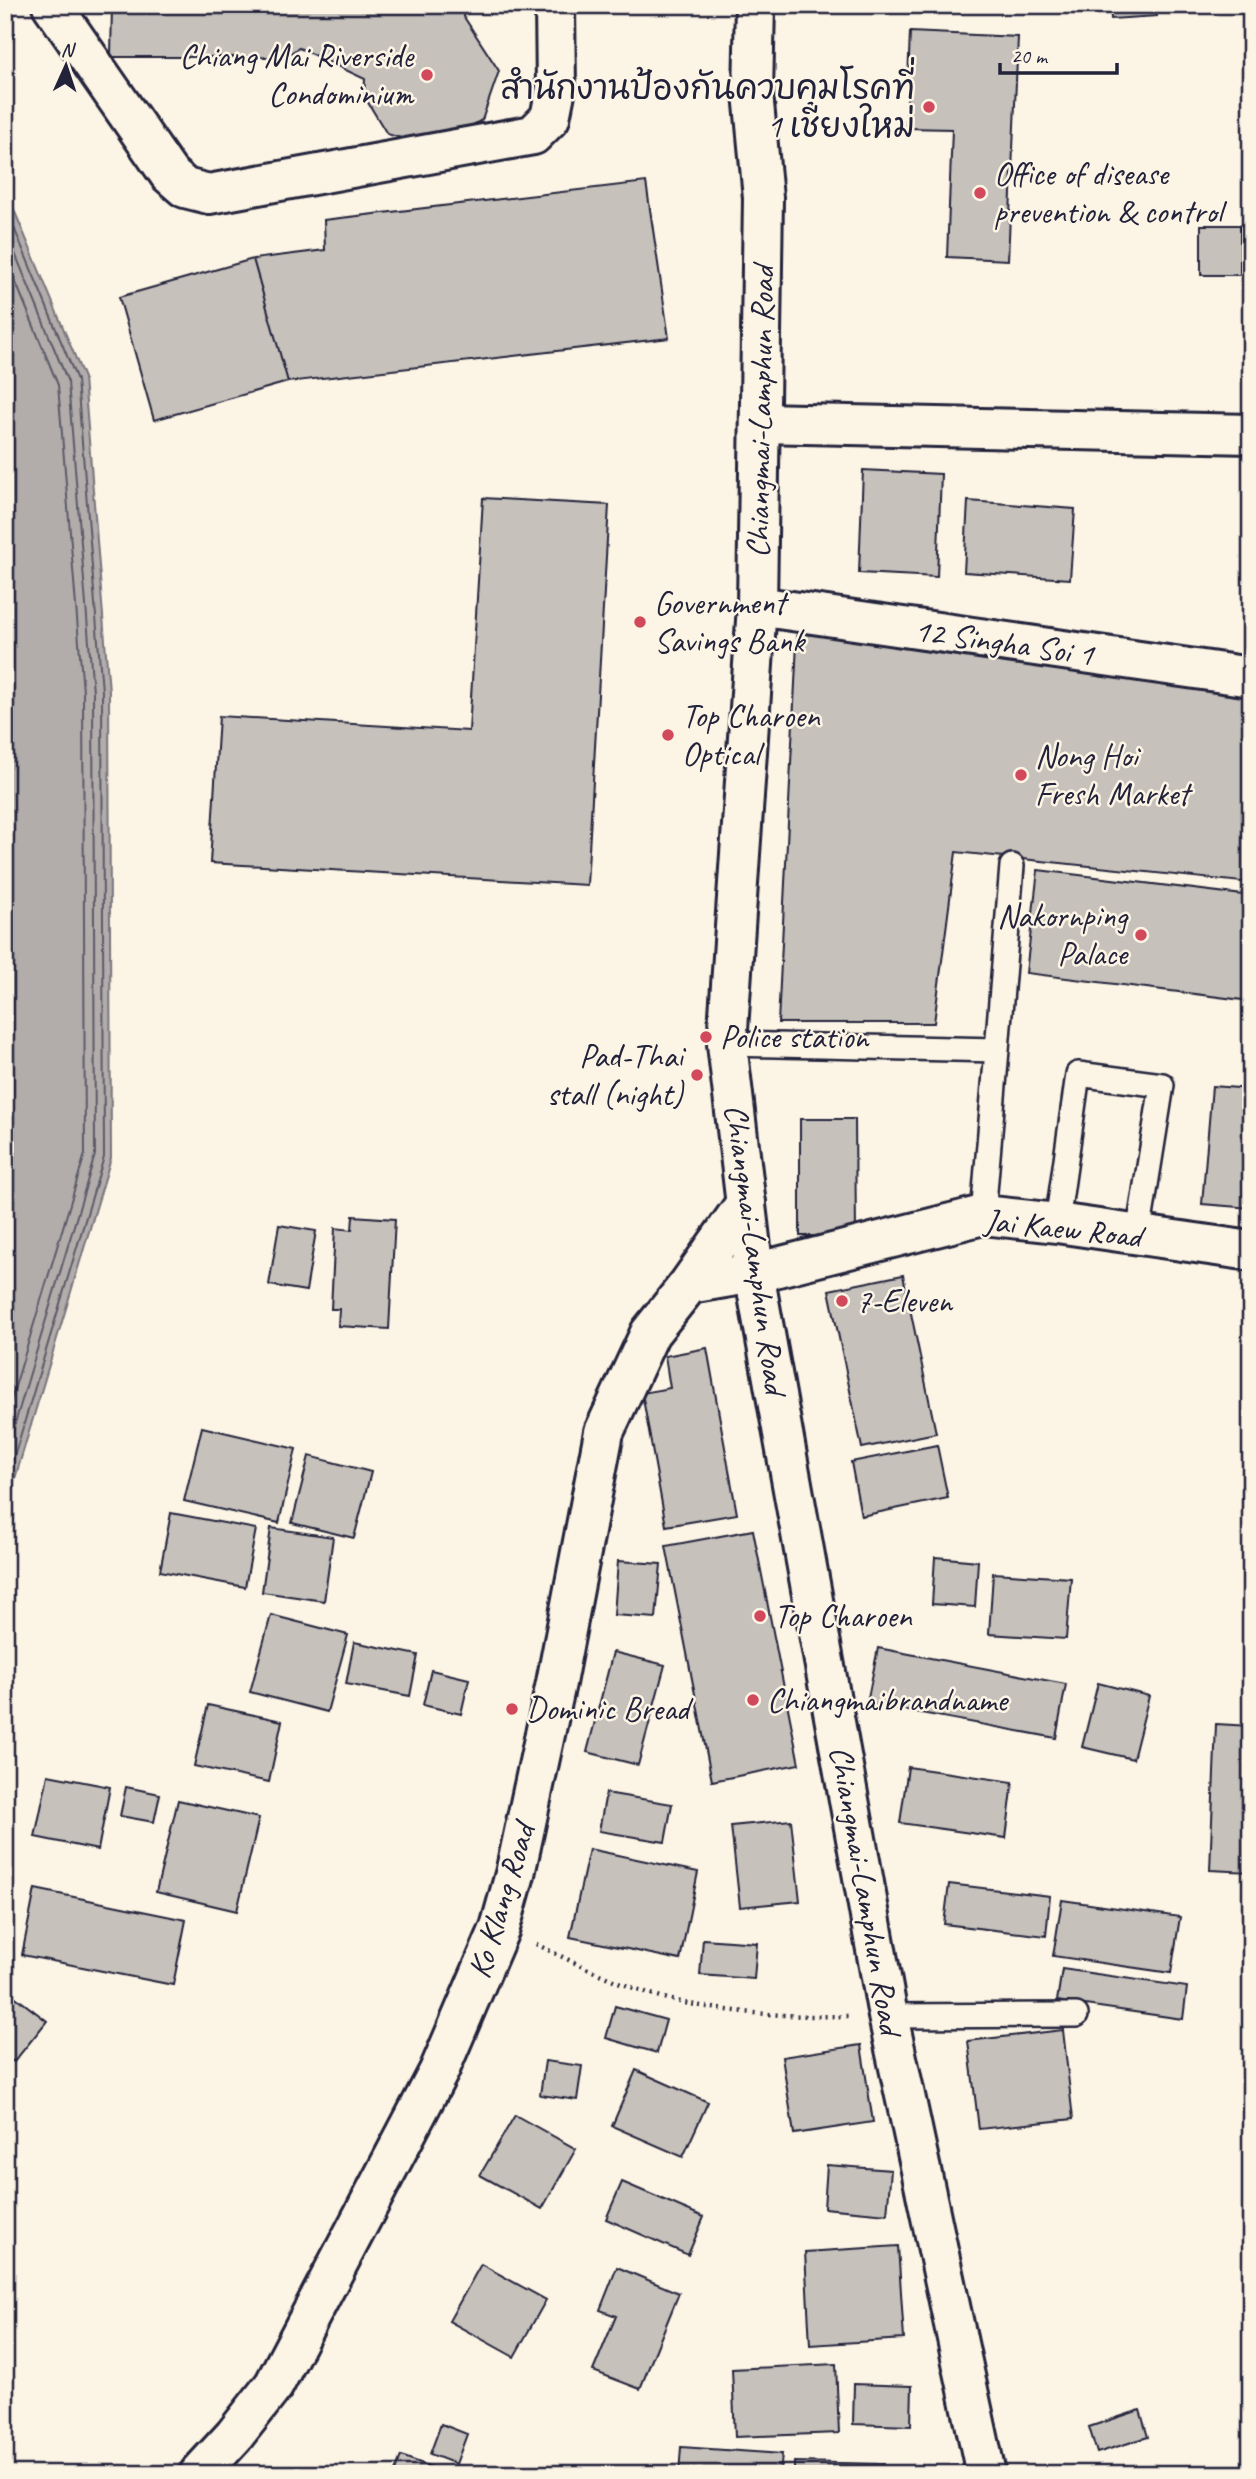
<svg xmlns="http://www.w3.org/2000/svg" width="1256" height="2479" viewBox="0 0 1256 2479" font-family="Caveat,'Playpen Sans Thai',sans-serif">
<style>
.water{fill:#b2adab;stroke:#78757e;stroke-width:2}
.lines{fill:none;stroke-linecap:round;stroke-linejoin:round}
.shore{stroke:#5c5a68;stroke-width:2}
.building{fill:#c6c1bb;stroke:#22223b;stroke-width:2}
.service-casing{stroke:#22223b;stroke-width:28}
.minor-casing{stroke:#22223b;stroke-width:44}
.secondary-casing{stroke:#22223b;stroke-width:44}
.path{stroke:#22223b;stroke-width:4.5;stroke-dasharray:2 5;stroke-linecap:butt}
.service{stroke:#fcf5e5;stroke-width:23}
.minor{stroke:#fcf5e5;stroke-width:38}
.secondary{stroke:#fcf5e5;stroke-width:38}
.poi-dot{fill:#d1495b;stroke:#fcf5e5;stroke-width:2.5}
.labels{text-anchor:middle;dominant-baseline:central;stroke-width:5;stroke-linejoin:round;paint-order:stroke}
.poi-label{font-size:33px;fill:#22223b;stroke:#fcf5e5;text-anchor:start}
.street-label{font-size:33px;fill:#22223b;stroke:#fcf5e5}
</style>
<rect width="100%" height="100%" fill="#fcf5e5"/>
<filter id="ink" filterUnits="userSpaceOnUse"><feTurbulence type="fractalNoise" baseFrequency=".0143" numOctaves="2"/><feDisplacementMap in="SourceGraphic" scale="14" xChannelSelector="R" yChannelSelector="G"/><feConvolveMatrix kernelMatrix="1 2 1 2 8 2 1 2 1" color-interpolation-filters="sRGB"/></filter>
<g filter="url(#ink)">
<path class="water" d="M 5,188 L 84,378 L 109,691 L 111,1158 L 5,1512 Z"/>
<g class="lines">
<path class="shore" d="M 5,206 L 77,380 L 102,691 L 104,1157 L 5,1487
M 5,229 L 68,382 L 93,692 L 95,1155 L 5,1457
M 5,256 L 58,385 L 83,692 L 85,1154 L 5,1420"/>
</g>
<path class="building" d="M 112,5 L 464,5 L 464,17 L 499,71 L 482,120 L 433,147 L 387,134 L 364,96 L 365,79 L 299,48 L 284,57 L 111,57 Z
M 1110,5 L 1156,5 L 1157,16 L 1111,19 Z
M 910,32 L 1018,37 L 1008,260 L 947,257 L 952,129 L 906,128 Z
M 646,182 L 669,338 L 288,382 L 253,259 L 325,250 L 324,220 Z
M 1201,225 L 1240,225 L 1240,275 L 1201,275 Z
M 253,259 L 288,382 L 154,420 L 119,297 Z
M 863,470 L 941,474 L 937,577 L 859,573 Z
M 483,498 L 609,505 L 587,885 L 210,863 L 219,716 L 469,731 Z
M 968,501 L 1075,509 L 1070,579 L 964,572 Z
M 798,623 L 1251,697 L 1251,883 L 956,852 L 934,1023 L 778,1023 Z
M 1038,870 L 1251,896 L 1251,1001 L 1026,973 Z
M 1212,1086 L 1251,1089 L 1251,1208 L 1202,1204 Z
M 800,1119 L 855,1119 L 856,1236 L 800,1236 Z
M 353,1216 L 395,1219 L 389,1329 L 338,1326 L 339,1309 L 331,1309 L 335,1228 L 352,1230 Z
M 279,1225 L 316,1231 L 306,1291 L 269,1285 Z
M 903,1275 L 936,1433 L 862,1448 L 829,1290 Z
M 707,1348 L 737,1514 L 666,1526 L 642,1393 L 670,1388 L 665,1356 Z
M 202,1427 L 296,1449 L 279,1523 L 184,1501 Z
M 937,1445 L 948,1498 L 861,1516 L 851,1462 Z
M 309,1456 L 371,1472 L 354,1538 L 292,1523 Z
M 171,1513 L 256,1529 L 245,1587 L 160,1571 Z
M 271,1528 L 333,1537 L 324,1601 L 262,1592 Z
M 753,1530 L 799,1764 L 712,1781 L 666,1546 Z
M 935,1557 L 978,1561 L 975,1607 L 932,1604 Z
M 618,1561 L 661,1564 L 656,1618 L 614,1615 Z
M 993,1573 L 1071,1578 L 1066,1639 L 989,1634 Z
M 271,1615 L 348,1635 L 327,1712 L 250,1692 Z
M 354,1642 L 418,1655 L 410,1696 L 346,1684 Z
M 878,1648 L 1066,1684 L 1056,1738 L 867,1703 Z
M 613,1652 L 665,1665 L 638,1765 L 587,1752 Z
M 431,1670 L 469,1679 L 461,1714 L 423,1705 Z
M 1098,1683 L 1149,1696 L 1133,1759 L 1082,1747 Z
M 208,1705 L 282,1721 L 269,1782 L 194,1766 Z
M 1216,1724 L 1251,1726 L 1251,1872 L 1210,1870 Z
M 908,1767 L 1013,1782 L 1006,1838 L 900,1823 Z
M 48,1775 L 110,1787 L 98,1850 L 35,1837 Z
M 126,1787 L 160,1794 L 154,1822 L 120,1816 Z
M 606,1793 L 672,1804 L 665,1842 L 599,1831 Z
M 178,1800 L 259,1818 L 237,1911 L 156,1892 Z
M 791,1820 L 800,1901 L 740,1907 L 731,1826 Z
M 589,1849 L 698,1872 L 680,1960 L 570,1937 Z
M 949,1884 L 1050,1896 L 1046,1936 L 944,1924 Z
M 35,1889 L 186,1920 L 173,1985 L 22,1955 Z
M 1062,1900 L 1180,1917 L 1171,1973 L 1053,1956 Z
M 703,1939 L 757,1943 L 754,1979 L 700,1975 Z
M 1062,1969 L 1187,1987 L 1183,2019 L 1057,2001 Z
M 5,1989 L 47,2021 L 14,2062 L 5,2056 Z
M 615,2006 L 666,2020 L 657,2053 L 606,2038 Z
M 1063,2030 L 1073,2119 L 979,2129 L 968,2041 Z
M 861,2045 L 873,2122 L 794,2134 L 782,2057 Z
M 545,2061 L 582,2066 L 577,2100 L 540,2095 Z
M 636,2070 L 708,2102 L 683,2157 L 612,2126 Z
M 515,2115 L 576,2149 L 542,2209 L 480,2175 Z
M 827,2165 L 891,2170 L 887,2214 L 824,2208 Z
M 622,2182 L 704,2217 L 688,2255 L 606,2219 Z
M 898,2246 L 904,2339 L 810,2345 L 805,2252 Z
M 481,2264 L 546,2300 L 514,2357 L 449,2321 Z
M 617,2267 L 679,2293 L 640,2389 L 593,2371 L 616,2316 L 600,2310 Z
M 836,2364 L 839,2433 L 735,2437 L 732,2369 Z
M 854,2384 L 912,2386 L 911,2426 L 853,2424 Z
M 1140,2410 L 1148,2437 L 1097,2453 L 1089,2427 Z
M 441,2424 L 467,2434 L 456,2464 L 430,2454 Z
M 681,2447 L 782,2454 L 780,2474 L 679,2474 Z
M 401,2456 L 451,2474 L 394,2474 Z
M 794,2462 L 884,2464 L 883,2474 L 794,2474 Z"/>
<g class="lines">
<defs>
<path id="service" d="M 727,1044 L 997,1050 L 983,1215
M 997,1050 L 1012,866
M 1057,1223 L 1078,1074 L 1162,1085 L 1138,1235
M 888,2016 L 1076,2015"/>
<path id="minor" d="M 52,5 L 169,174 L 185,188 L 209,194 L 533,135 L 550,118 L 556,88 L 555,5
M 761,423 L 1251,434
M 757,606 L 1251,677
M 689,1284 L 754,1273 L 983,1215 L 1057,1223 L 1251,1251
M 199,2474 L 234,2436 L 274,2385 L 439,2071 L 500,1928 L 515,1874 L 556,1683 L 604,1432 L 650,1333 L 689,1284 L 746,1203"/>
<path id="secondary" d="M 755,5 L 753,93 L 763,198 L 757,606 L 727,1044 L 754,1273 L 888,2016 L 986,2474"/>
</defs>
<use href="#service" class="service-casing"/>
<use href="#minor" class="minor-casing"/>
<use href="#secondary" class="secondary-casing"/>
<path class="path" d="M 536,1944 C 583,1967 633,1992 685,2003 C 739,2014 796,2017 850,2016"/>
<use href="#service" class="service"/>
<use href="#minor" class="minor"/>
<use href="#secondary" class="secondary"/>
</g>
</g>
<g class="poi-dot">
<circle cx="427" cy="75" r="7"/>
<circle cx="929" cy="107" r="7"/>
<circle cx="980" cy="193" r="7"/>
<circle cx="640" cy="622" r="7"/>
<circle cx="668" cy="735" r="7"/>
<circle cx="1021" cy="775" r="7"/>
<circle cx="1141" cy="935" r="7"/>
<circle cx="706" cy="1037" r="7"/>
<circle cx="697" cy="1075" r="7"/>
<circle cx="842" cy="1301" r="7"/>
<circle cx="760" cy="1616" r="7"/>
<circle cx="753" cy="1700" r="7"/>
<circle cx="512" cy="1709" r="7"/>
</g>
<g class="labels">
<g class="poi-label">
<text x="413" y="56" text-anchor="end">Chiang Mai Riverside<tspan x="413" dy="38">Condominium</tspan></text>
<text x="915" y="88" text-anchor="end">สำนักงานป้องกันควบคุมโรคที่<tspan x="915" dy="38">1 เชียงใหม่</tspan></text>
<text x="994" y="174">Office of disease<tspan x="994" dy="38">prevention &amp; control</tspan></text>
<text x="654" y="603">Government<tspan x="654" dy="38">Savings Bank</tspan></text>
<text x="682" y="716">Top Charoen<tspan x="682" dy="38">Optical</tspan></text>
<text x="1035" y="756">Nong Hoi<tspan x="1035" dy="38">Fresh Market</tspan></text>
<text x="1127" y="916" text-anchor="end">Nakornping<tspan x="1127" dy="38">Palace</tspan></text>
<text x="720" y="1037">Police station</text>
<text x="683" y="1056" text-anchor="end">Pad-Thai<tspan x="683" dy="38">stall (night)</tspan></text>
<text x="856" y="1301">7-Eleven</text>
<text x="774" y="1616">Top Charoen</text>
<text x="767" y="1700">Chiangmaibrandname</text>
<text x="526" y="1709">Dominic Bread</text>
</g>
<g class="street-label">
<text transform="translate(760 412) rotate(-89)">Chiangmai-Lamphun Road</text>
<text transform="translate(1004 642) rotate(8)">12 Singha Soi 1</text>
<text transform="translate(1063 1228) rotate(6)">Jai Kaew Road</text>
<text transform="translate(756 1249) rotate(82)">Chiangmai-Lamphun Road</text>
<text transform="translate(866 1890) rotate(80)">Chiangmai-Lamphun Road</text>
<text transform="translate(501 1901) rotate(-73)">Ko Klang Road</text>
</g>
</g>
<rect width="1256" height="2479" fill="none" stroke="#fcf5e5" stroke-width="28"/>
<rect x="14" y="14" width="1228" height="2451" fill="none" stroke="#22223b" stroke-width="2.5" filter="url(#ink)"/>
<g transform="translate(66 66) rotate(3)" stroke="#fcf5e5" stroke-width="5" paint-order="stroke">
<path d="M0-5L12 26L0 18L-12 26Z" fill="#22223b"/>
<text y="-10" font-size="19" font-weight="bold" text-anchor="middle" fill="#22223b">N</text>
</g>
<path d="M1000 63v10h117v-10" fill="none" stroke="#22223b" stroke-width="3.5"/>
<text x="1011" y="63" font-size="21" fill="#22223b" stroke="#fcf5e5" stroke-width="5" paint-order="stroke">20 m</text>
</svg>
